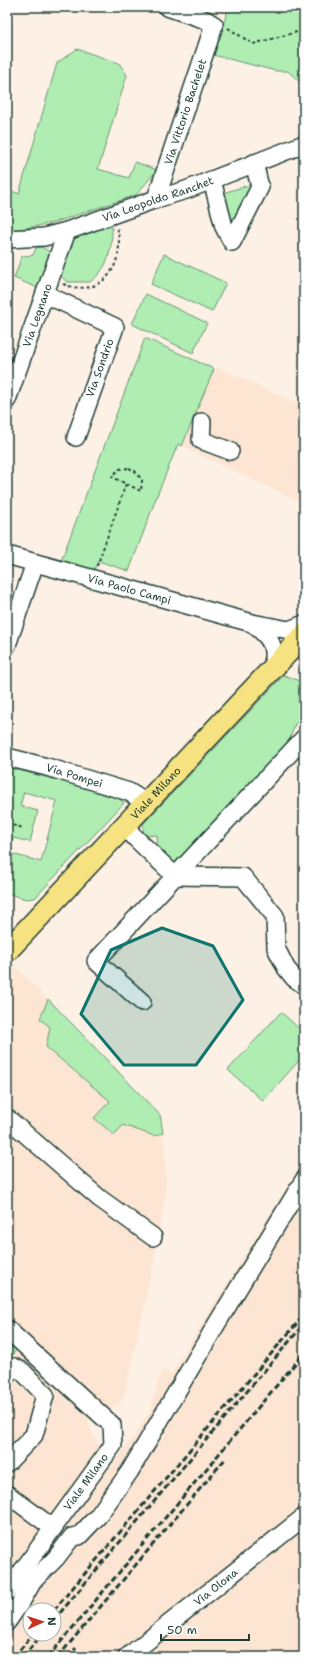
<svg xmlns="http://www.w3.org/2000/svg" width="311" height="1664" viewBox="0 0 311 1664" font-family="'Shantell Sans',sans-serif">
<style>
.built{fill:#fce6d3;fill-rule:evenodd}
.green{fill:#b0edb3;stroke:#689574;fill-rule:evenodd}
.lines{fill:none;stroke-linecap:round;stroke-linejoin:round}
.minor-casing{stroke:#1f3d34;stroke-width:20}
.major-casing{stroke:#1f3d34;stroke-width:24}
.path{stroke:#1f3d34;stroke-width:2;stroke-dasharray:3 3;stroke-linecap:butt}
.minor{stroke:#fff;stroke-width:17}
.major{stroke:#f6e281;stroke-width:21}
.rail{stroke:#1f3d34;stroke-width:3;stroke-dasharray:6 3;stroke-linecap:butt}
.marked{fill:#0f766e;fill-opacity:0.2;stroke:#0f766e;stroke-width:3;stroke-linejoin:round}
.labels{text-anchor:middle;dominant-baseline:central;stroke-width:3;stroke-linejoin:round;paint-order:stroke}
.street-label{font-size:11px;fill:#1f3d34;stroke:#fff}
</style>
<rect width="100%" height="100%" fill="#fdf0e5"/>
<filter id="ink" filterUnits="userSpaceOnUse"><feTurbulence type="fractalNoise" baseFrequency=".025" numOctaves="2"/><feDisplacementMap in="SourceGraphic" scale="8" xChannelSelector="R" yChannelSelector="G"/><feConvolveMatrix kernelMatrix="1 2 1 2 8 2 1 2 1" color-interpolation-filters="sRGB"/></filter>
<g filter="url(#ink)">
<path class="built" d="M 219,368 L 304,406 L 304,504 L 182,446 L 214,369 Z
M 13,964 L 160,1115 L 165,1146 L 166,1191 L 158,1241 L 126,1389 L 119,1405 L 88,1419 L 92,1433 L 98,1444 L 98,1453 L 7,1581 L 7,970 Z
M 304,1159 L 304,1657 L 7,1657 L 7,1604 L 72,1516 L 137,1432 L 150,1411 L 162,1370 L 171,1374 ZM 30,1610 L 54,1610 L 54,1634 L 30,1634 Z"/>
<path class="green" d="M 229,7 L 304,7 L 304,86 L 288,71 L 276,71 L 213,55 Z
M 77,49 L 119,63 L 127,75 L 98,169 L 129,178 L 135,162 L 157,170 L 136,195 L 53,223 L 15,230 L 7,229 L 7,189 L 19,194 L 57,63 Z
M 252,184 L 246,200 L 231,225 L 223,193 Z
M 108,225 L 112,227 C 112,249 109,268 90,282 L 67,282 L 59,274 L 75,236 Z
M 40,247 C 46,249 49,250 51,256 L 40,289 L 14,278 L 22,256 L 33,255 L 36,248 Z
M 164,254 L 226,283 L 212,312 L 151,284 Z
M 146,294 L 207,323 L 193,353 L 132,324 Z
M 145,338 L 214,369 L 182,446 L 178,444 L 158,493 L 129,571 L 98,561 L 93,572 L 61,561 Z
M 284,675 L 302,682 L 304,688 L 304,716 L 295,724 L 289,741 L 175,864 L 158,849 L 157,835 L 144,836 L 143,824 Z
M 7,767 L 115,795 L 124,803 L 35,898 L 26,899 L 7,893 ZM 24,792 L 57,801 L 41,862 L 9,853 L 13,838 L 30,842 L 38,811 L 20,806 Z
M 48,999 L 160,1115 L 163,1133 L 154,1136 L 123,1125 L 114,1135 L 94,1118 L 110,1101 L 46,1047 L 50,1027 L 40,1019 Z
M 281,1012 L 304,1033 L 304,1055 L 263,1101 L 228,1070 Z
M 7,1342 L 17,1349 L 7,1362 Z"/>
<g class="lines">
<defs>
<g id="minor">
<path d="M 212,180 L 224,227 L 232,242 L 260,187 L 254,163"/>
<path id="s1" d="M 156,199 L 214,25 L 206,20 L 167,7"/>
<path id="s2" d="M 7,239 L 44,237 L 67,231 L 156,199 L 186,190 L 304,144"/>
<path d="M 45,294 L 115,327 L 76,437"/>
<path id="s3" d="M 7,400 L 67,231"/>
<path d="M 202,422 L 201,440 L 230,451"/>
<path id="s4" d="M 7,555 L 252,623 L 289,630 L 304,624"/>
<path d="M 252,623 C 263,632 275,641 273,657"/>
<path d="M 7,645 L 35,563"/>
<path id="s5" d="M 7,757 L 47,767 L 129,792 L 140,799"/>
<path d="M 124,827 L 175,876 L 243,877 L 275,916 L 276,948 L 286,968 L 294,978 L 304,985"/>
<path d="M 142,1002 L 96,961 L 304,738"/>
<path d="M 7,1118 L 99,1198 L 153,1237"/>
<path d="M 7,1329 L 112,1425 L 113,1445 L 7,1592"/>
<path d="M 7,1375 L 14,1367 L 22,1371 L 45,1395 L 34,1435 L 7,1463"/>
<path d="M 7,1494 L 53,1528"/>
<path d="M 7,1622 L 21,1602 L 33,1581 L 56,1558 L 72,1537 L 79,1536 L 98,1516 L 130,1471 L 216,1325 L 304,1180"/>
<path id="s6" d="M 127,1657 L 304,1517"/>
</g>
<g id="major">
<path id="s7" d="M 7,951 L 304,635"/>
</g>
</defs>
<use href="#minor" class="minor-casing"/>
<use href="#major" class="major-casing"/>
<path class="path" d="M 228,28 L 253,44 L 304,30
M 63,284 C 104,300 126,263 117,227
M 129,468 L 135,471 L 142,480 L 141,491 L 112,477 L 119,469 Z
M 97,566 L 126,484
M 7,824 L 24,828"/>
<use href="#minor" class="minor"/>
<use href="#major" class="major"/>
<path class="rail" d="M 54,1610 L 304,1315
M 54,1620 L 304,1324
M 14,1657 L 33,1634
M 23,1657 L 42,1634
M 48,1657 L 304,1353
M 58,1657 L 226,1458
M 68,1657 L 76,1648"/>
</g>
</g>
<path class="marked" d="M 162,928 L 213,946 L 243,1000 L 196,1065 L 124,1065 L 81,1014 L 111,950 Z"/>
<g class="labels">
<g class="street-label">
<text stroke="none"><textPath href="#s1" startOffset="92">Via Vittorio Bachelet</textPath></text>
<text stroke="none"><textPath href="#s2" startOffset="157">Via Leopoldo Ranchet</textPath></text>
<text stroke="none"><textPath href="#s3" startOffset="90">Via Legnano</textPath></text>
<text transform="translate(100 368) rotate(-70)">Via Sondrio</text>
<text stroke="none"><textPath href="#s4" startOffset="127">Via Paolo Campi</textPath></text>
<text stroke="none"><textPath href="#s5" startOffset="70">Via Pompei</textPath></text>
<text stroke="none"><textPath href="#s7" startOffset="217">Viale Milano</textPath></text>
<text transform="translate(86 1482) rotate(-54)">Viale Milano</text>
<text stroke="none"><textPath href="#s6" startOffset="113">Via Olona</textPath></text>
</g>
</g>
<rect width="311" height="1664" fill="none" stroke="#fff" stroke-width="24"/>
<rect x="12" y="12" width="287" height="1640" fill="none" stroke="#1f3d34" stroke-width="1.5" filter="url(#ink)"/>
<g transform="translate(42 1622) rotate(87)"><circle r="19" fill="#ffffff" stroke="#a5b1ae"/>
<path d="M0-3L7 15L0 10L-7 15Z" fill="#c8321e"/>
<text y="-6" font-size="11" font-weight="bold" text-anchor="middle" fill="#1f3d34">N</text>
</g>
<path d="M161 1634v6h88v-6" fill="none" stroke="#1f3d34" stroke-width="2"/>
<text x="167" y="1634" font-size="12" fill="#1f3d34" stroke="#ffffff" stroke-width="3" paint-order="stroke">50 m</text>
</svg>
